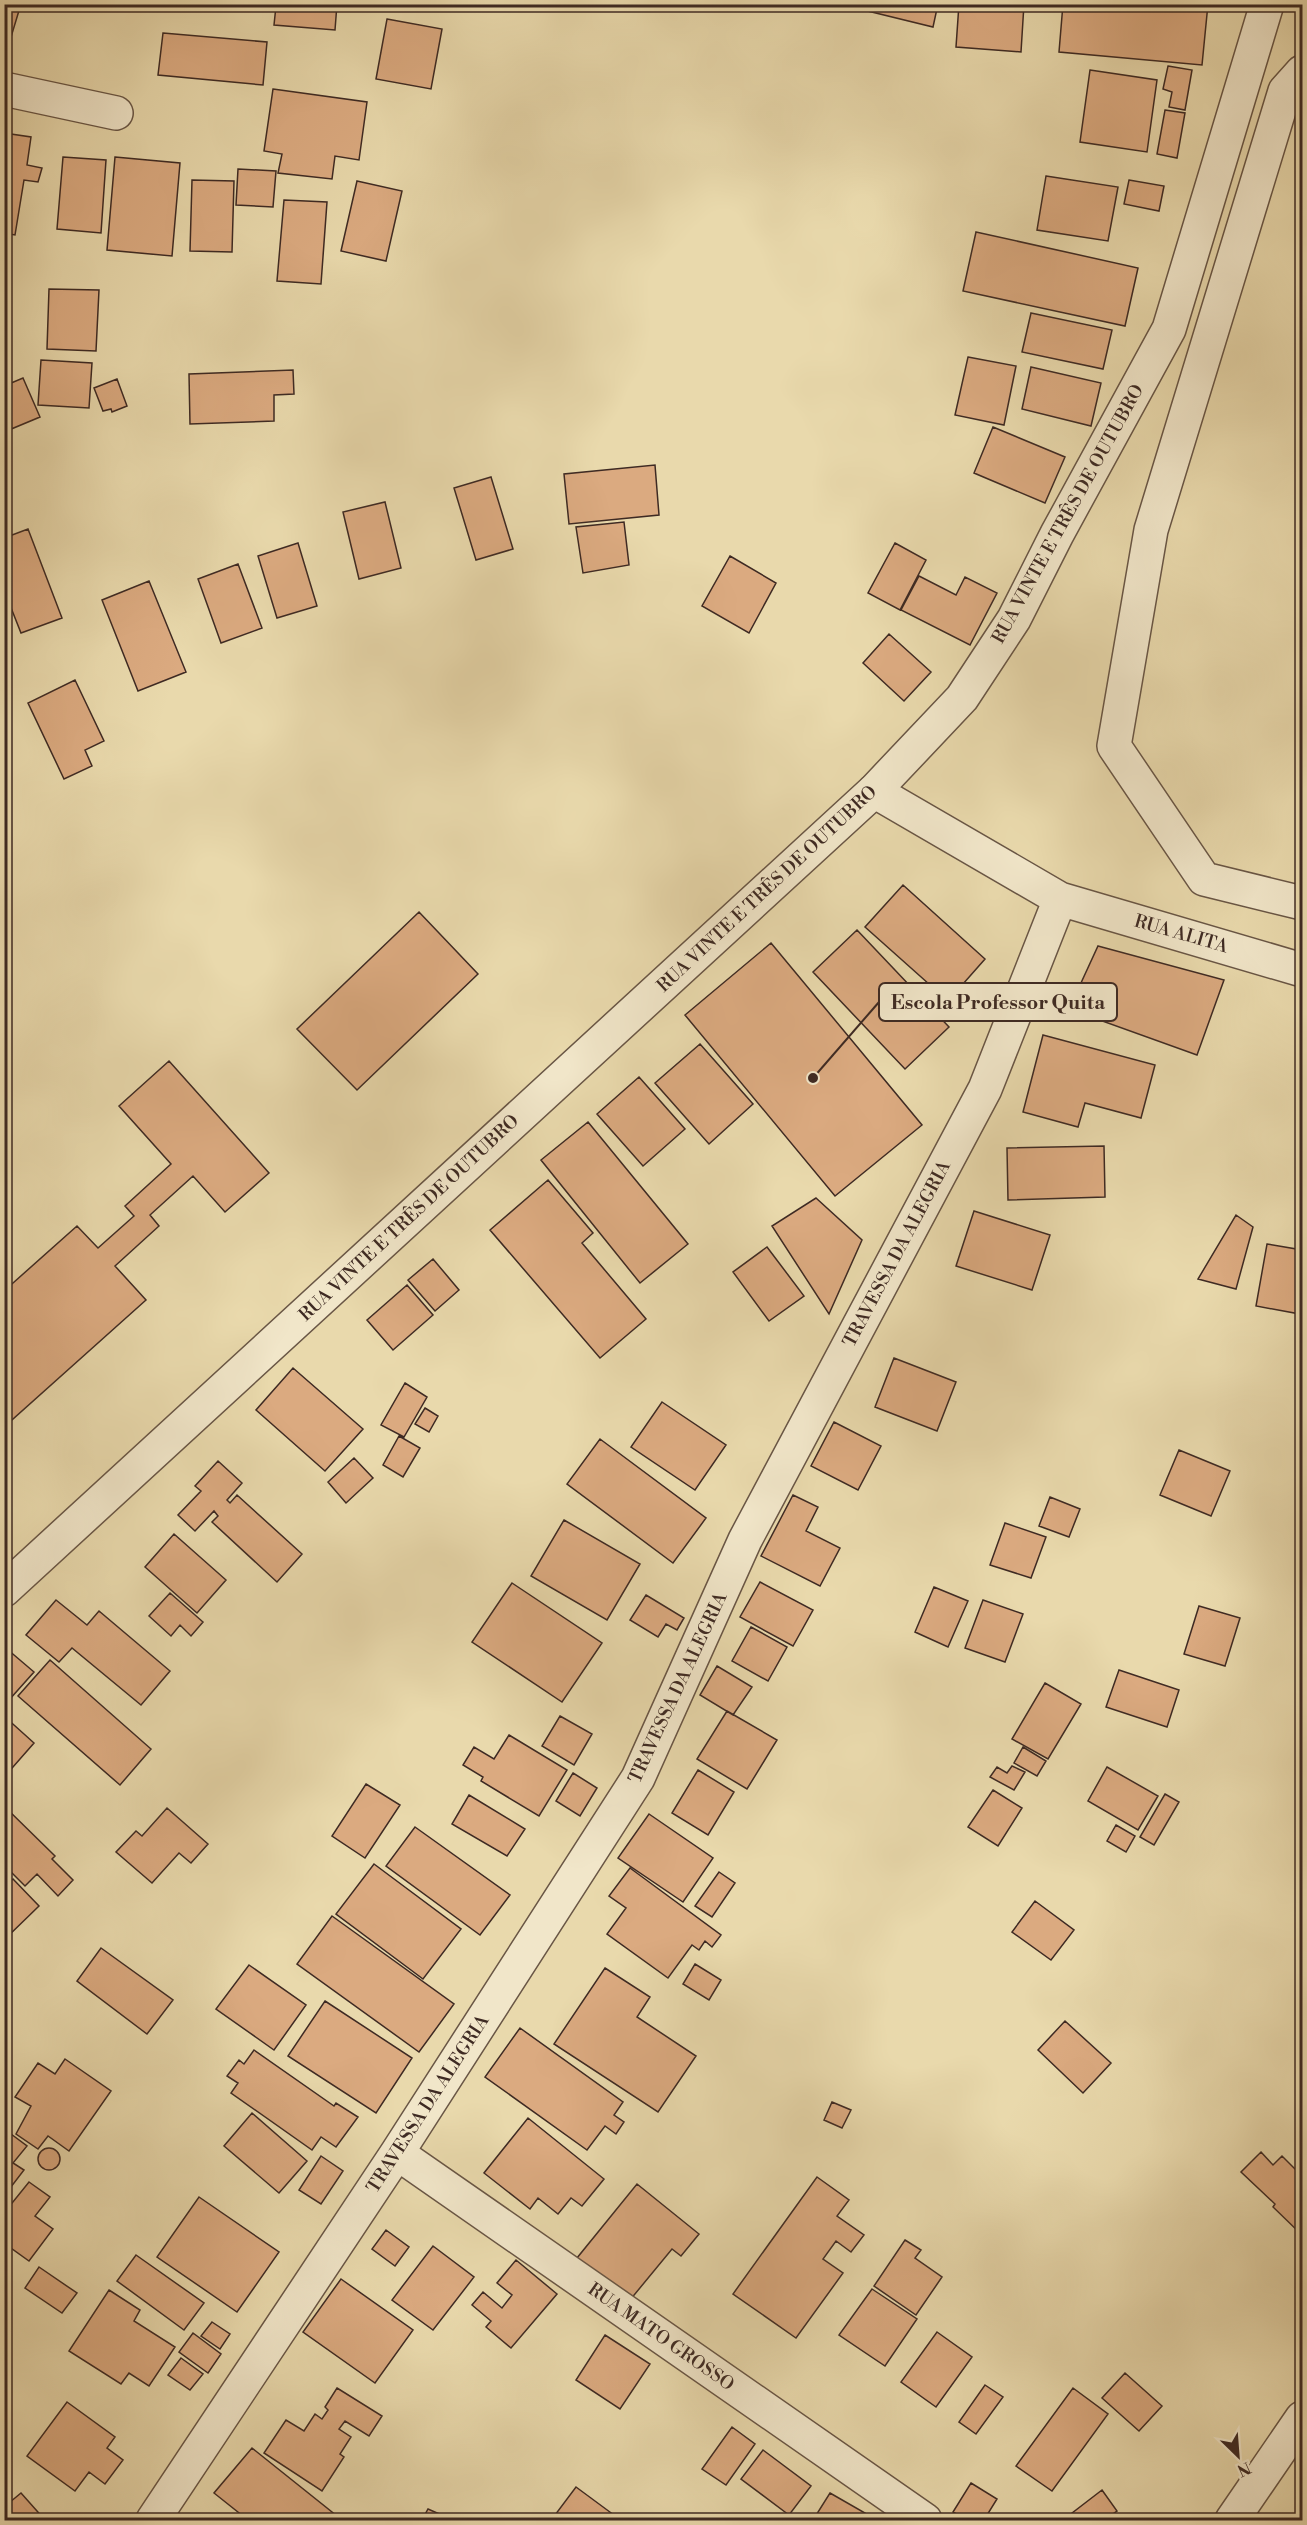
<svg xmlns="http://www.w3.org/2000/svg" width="1307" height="2525" viewBox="0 0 1307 2525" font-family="'Libre Bodoni',serif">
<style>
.building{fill:#dbaa80;stroke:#3e2a23;stroke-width:1.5}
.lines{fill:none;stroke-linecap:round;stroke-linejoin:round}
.minor-casing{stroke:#695645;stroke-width:36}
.tertiary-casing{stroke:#695645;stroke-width:36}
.minor{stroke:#f1e6c9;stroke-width:33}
.tertiary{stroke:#f1e6c9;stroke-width:33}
.labels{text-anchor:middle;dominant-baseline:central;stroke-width:5;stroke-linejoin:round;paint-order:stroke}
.street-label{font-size:18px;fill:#3e2a23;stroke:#f1e6c9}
.leader{fill:none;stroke:#3e2a23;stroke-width:2}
.callout-dot{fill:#3e2a23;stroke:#f1e6c9;stroke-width:2}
.callout{fill:#f1e6c9;stroke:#3e2a23;stroke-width:2}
.callout-label{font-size:20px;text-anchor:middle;font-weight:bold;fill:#3e2a23}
</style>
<rect width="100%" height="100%" fill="#e9d9ac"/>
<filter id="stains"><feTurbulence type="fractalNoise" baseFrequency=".00333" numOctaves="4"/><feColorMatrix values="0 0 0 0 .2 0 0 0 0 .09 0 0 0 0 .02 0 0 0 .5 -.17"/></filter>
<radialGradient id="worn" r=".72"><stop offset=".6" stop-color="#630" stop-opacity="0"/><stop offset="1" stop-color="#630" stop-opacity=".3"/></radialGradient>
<path class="building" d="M 4,4 L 21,4 L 8,47 L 4,45 Z
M 261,4 L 337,4 L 335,30 L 274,25 L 276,6 Z
M 839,4 L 938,4 L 933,27 Z
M 959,4 L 1024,4 L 1021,52 L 956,47 Z
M 1063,4 L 1208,4 L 1202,65 L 1059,52 Z
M 387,19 L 442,29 L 431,89 L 376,79 Z
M 163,33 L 267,42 L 263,85 L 158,75 Z
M 1168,66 L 1192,70 L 1185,110 L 1169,107 L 1172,92 L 1163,89 Z
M 1090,70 L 1157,80 L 1147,152 L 1080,142 Z
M 273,89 L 367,102 L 359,160 L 335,156 L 332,179 L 278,173 L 282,154 L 264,151 Z
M 1165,110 L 1185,113 L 1177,158 L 1157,154 Z
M 4,133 L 31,137 L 27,165 L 42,168 L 38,182 L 24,180 L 15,235 L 4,233 Z
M 63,157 L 106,160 L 101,233 L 57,229 Z
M 115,157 L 180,163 L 172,256 L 107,250 Z
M 238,169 L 276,171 L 273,207 L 236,205 Z
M 1046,176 L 1118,187 L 1108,241 L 1037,230 Z
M 192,180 L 234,181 L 232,252 L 190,251 Z
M 1129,180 L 1164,186 L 1159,211 L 1124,204 Z
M 357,181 L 402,191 L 386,261 L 341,251 Z
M 284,200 L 327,202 L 321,284 L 277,281 Z
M 976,232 L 1138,268 L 1125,326 L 963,291 Z
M 49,289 L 99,290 L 96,351 L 47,349 Z
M 1031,313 L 1112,330 L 1103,369 L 1022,352 Z
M 968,357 L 1016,366 L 1004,425 L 955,415 Z
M 41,360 L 92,363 L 89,408 L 38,405 Z
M 1031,367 L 1101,383 L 1091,426 L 1022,409 Z
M 293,370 L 294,394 L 274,395 L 274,421 L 190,424 L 189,374 Z
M 23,378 L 40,417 L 4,432 L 4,386 Z
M 117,379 L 127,406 L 112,412 L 111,409 L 103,411 L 94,388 Z
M 993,427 L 1065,457 L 1045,503 L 974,473 Z
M 655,465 L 659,515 L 569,524 L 564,474 Z
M 491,477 L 513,549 L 476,560 L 454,488 Z
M 385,502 L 401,568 L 359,579 L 343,512 Z
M 624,522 L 629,565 L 583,573 L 576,527 Z
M 28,529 L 62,618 L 21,633 L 4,590 L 4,538 Z
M 298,543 L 317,606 L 277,618 L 258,556 Z
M 895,543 L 926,560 L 900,610 L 868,593 Z
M 730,556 L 776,583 L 749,633 L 702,606 Z
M 238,564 L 262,628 L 221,643 L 198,579 Z
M 919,576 L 956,595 L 965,577 L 997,593 L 970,645 L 901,610 Z
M 149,581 L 186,672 L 138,691 L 102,600 Z
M 889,634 L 931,672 L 904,701 L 863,663 Z
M 75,680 L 104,741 L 85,750 L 92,766 L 64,779 L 28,703 Z
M 903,885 L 985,959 L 948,1001 L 865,927 Z
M 419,912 L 478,974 L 357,1090 L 297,1029 Z
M 857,930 L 949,1027 L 905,1069 L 813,972 Z
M 771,943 L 922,1125 L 835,1196 L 685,1015 Z
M 1098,946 L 1224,980 L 1197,1055 L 1069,1009 Z
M 1043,1035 L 1155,1065 L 1141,1118 L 1085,1103 L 1078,1127 L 1023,1112 Z
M 700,1044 L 753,1104 L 709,1144 L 655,1083 Z
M 169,1061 L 269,1173 L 225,1212 L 193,1176 L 150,1215 L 159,1226 L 115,1266 L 146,1300 L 4,1427 L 4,1291 L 77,1226 L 98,1248 L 134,1216 L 125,1206 L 171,1164 L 119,1106 Z
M 1302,1069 L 1302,1091 L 1298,1089 Z
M 639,1077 L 685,1129 L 643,1166 L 597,1114 Z
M 588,1122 L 688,1244 L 640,1283 L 541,1160 Z
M 1104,1146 L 1105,1197 L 1008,1200 L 1007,1148 Z
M 548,1180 L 593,1233 L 582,1243 L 646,1319 L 600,1358 L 490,1230 Z
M 816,1198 L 862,1240 L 829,1314 L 772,1226 Z
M 974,1211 L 1050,1235 L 1032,1290 L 956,1266 Z
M 1236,1215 L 1253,1227 L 1236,1289 L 1198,1279 Z
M 1267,1244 L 1302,1250 L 1302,1298 L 1300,1314 L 1256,1306 Z
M 767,1247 L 804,1296 L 769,1321 L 733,1272 Z
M 433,1259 L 459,1290 L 435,1311 L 408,1280 Z
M 407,1285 L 433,1315 L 393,1350 L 367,1320 Z
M 894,1358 L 956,1382 L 937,1431 L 875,1407 Z
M 293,1368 L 363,1429 L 325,1471 L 256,1410 Z
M 405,1383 L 427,1397 L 404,1437 L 381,1425 Z
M 662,1402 L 726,1445 L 695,1490 L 631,1447 Z
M 425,1408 L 438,1416 L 429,1432 L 415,1424 Z
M 834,1422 L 881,1446 L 858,1490 L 811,1466 Z
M 399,1436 L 420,1448 L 403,1477 L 383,1465 Z
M 600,1439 L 706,1518 L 673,1563 L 567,1484 Z
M 1179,1450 L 1230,1471 L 1211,1516 L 1160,1495 Z
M 354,1458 L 373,1478 L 346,1503 L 328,1482 Z
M 218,1461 L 242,1483 L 227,1500 L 230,1503 L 237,1495 L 302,1554 L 277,1582 L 212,1522 L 218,1516 L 214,1511 L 195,1531 L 178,1515 L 201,1491 L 195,1486 Z
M 793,1495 L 818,1507 L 806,1531 L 840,1548 L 820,1586 L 761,1556 Z
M 1050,1497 L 1080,1509 L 1069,1537 L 1039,1526 Z
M 564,1520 L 640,1564 L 607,1620 L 531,1576 Z
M 1005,1523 L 1046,1537 L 1031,1578 L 990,1565 Z
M 174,1534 L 226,1580 L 197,1613 L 145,1567 Z
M 760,1582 L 813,1610 L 793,1646 L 740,1617 Z
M 512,1583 L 602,1643 L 562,1702 L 472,1642 Z
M 934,1587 L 968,1601 L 948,1647 L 915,1632 Z
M 170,1593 L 203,1622 L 191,1636 L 180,1625 L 171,1636 L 149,1616 Z
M 646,1595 L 684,1618 L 677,1630 L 666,1624 L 658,1637 L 630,1620 Z
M 56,1600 L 87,1625 L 99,1611 L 170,1671 L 141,1705 L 72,1648 L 59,1662 L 26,1635 Z
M 983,1600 L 1023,1614 L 1005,1662 L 965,1648 Z
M 1199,1606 L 1240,1618 L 1225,1666 L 1184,1654 Z
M 751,1627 L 787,1647 L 768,1681 L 732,1661 Z
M 7,1649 L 34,1672 L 9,1700 L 4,1697 L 4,1652 Z
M 50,1660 L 151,1749 L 120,1785 L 18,1696 Z
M 717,1666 L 752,1687 L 733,1715 L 700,1695 Z
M 1119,1670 L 1179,1690 L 1167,1727 L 1106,1707 Z
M 1045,1683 L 1081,1704 L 1048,1759 L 1012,1739 Z
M 727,1711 L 777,1740 L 747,1789 L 697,1759 Z
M 4,1716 L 34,1743 L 6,1775 L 4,1773 Z
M 560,1716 L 592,1734 L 574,1765 L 542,1746 Z
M 509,1735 L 567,1770 L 539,1816 L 481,1781 L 483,1777 L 463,1765 L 474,1747 L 494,1759 Z
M 1023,1747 L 1046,1761 L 1037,1776 L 1014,1763 Z
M 1012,1766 L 1025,1772 L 1014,1790 L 990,1777 L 997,1767 L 1007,1773 Z
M 1107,1767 L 1158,1796 L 1138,1830 L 1088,1801 Z
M 698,1770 L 734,1792 L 708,1835 L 672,1813 Z
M 573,1773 L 597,1788 L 580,1816 L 556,1801 Z
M 366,1784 L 400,1805 L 365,1858 L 332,1836 Z
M 993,1790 L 1022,1808 L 998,1846 L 968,1827 Z
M 1165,1794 L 1179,1802 L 1154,1845 L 1140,1837 Z
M 469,1795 L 525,1829 L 507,1856 L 452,1824 Z
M 4,1806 L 55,1856 L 52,1859 L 73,1880 L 58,1896 L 37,1874 L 25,1886 L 4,1865 Z
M 167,1808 L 208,1844 L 191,1863 L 179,1853 L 152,1883 L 116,1852 L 136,1831 L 142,1836 Z
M 649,1814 L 713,1858 L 683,1902 L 618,1858 Z
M 1116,1825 L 1135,1836 L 1126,1852 L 1107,1841 Z
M 415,1827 L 510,1895 L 480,1935 L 386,1866 Z
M 374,1864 L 461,1929 L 423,1979 L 336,1914 Z
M 630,1868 L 721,1935 L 712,1947 L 705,1941 L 699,1950 L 692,1945 L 668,1978 L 607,1934 L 626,1908 L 609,1896 Z
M 719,1872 L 735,1883 L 712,1917 L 695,1906 Z
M 13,1879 L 39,1906 L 5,1939 L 4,1887 Z
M 1035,1901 L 1074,1930 L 1051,1960 L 1012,1932 Z
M 332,1916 L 454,2004 L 419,2052 L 297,1964 Z
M 101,1948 L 173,2000 L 147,2034 L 77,1981 Z
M 695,1964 L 721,1980 L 709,2000 L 683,1984 Z
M 249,1965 L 306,2005 L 274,2050 L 216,2009 Z
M 605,1968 L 650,1997 L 637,2017 L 696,2056 L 658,2112 L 554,2044 Z
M 325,2001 L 412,2058 L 376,2113 L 288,2056 Z
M 1065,2021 L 1111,2063 L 1083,2093 L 1038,2050 Z
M 520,2028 L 623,2102 L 614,2115 L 624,2122 L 616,2134 L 605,2126 L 587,2150 L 485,2077 Z
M 254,2050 L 334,2106 L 336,2103 L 358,2117 L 336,2147 L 321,2137 L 312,2150 L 231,2093 L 238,2083 L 227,2076 L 239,2060 L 244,2064 Z
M 65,2059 L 111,2091 L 69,2151 L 48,2136 L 38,2149 L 16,2134 L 31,2106 L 15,2097 L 38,2063 L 55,2074 Z
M 832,2102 L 851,2110 L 842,2128 L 824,2120 Z
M 252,2113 L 307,2161 L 279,2193 L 224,2146 Z
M 528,2118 L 604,2179 L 582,2206 L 571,2198 L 558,2214 L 538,2198 L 530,2209 L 484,2173 Z
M 11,2134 L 27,2146 L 13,2163 L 24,2170 L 4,2196 L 4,2144 Z
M38 2159a11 11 0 1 1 22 0a11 11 0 1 1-22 0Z
M 1261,2152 L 1273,2165 L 1282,2156 L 1302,2176 L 1302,2235 L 1273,2207 L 1275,2204 L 1241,2172 Z
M 321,2156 L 343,2171 L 321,2204 L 299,2190 Z
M 817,2177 L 849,2200 L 837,2216 L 864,2235 L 851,2252 L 836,2241 L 823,2259 L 843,2273 L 796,2338 L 733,2294 Z
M 29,2182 L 50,2197 L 35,2216 L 53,2229 L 29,2261 L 4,2243 L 4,2213 Z
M 637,2184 L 699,2234 L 681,2256 L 672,2249 L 630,2300 L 577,2258 Z
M 199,2197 L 279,2252 L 237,2312 L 157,2257 Z
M 386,2230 L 409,2247 L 395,2266 L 372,2249 Z
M 905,2240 L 921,2250 L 915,2258 L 942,2277 L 916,2315 L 874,2286 Z
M 433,2246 L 474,2277 L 433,2330 L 392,2300 Z
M 136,2255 L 204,2303 L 184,2330 L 117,2281 Z
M 516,2260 L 557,2294 L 511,2348 L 486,2327 L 491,2321 L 472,2305 L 483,2292 L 502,2308 L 512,2295 L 497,2283 Z
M 39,2267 L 77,2293 L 62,2313 L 25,2288 Z
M 341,2279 L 413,2330 L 375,2383 L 303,2332 Z
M 872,2289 L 917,2319 L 885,2366 L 839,2335 Z
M 109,2290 L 140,2310 L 134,2321 L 175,2347 L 149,2386 L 129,2373 L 121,2384 L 69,2351 Z
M 4,2294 L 11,2298 L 4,2308 Z
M 212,2322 L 230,2334 L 220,2349 L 201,2336 Z
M 937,2332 L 972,2357 L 936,2407 L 901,2382 Z
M 193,2333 L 221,2354 L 208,2373 L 179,2352 Z
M 605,2335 L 650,2364 L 620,2409 L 576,2380 Z
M 181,2358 L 203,2374 L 190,2390 L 168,2375 Z
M 1125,2373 L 1162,2406 L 1139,2431 L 1102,2398 Z
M 985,2385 L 1003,2397 L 976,2434 L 959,2422 Z
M 337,2388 L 382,2416 L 369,2436 L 345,2421 L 339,2429 L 351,2437 L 340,2454 L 344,2457 L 322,2491 L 264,2453 L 286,2420 L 304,2431 L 315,2414 L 322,2419 L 328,2410 L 325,2407 Z
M 1073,2388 L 1108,2414 L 1052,2491 L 1016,2466 Z
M 67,2402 L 115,2437 L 107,2448 L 123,2460 L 105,2484 L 89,2472 L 75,2491 L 27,2456 Z
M 732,2427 L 755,2444 L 726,2485 L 702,2469 Z
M 252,2448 L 342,2520 L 248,2520 L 214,2493 Z
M 763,2450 L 811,2486 L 789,2515 L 741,2479 Z
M 971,2483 L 997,2499 L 984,2520 L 967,2520 L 953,2512 Z
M 576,2487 L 618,2518 L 616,2520 L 563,2520 L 555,2515 Z
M 1102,2490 L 1117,2511 L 1104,2520 L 1063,2520 Z
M 21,2493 L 45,2520 L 4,2520 L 4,2507 Z
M 830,2493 L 865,2513 L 861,2520 L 813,2520 Z
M 428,2509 L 453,2520 L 422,2520 Z
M 493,2514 L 506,2520 L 490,2520 Z"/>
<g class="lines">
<defs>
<path id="minor" d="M 1302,72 L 1285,91 L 1151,530 L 1114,746 L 1204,879 L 1302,903
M 4,89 L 116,113
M 874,791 L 1060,899 L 1302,970
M 397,2153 L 925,2520
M 153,2520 L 397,2153 L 638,1778 L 745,1540 L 985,1089 L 1060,899
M 1232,2520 L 1302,2418"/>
<path id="tertiary" d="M 4,1590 L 874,791 L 962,698 L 1014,619 L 1057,534 L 1169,329 L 1267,4"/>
</defs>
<use href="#minor" class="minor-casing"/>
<use href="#tertiary" class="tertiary-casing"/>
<use href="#minor" class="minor"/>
<use href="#tertiary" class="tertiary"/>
</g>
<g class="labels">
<g class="street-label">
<text transform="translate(1068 514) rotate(-61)">RUA VINTE E TRÊS DE OUTUBRO</text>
<text transform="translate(767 889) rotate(-43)">RUA VINTE E TRÊS DE OUTUBRO</text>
<text transform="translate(1181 934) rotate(16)">RUA ALITA</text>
<text transform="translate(409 1218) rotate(-43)">RUA VINTE E TRÊS DE OUTUBRO</text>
<text transform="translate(897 1254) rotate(-62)">TRAVESSA DA ALEGRIA</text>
<text transform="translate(678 1688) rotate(-65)">TRAVESSA DA ALEGRIA</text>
<text transform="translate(428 2104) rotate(-57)">TRAVESSA DA ALEGRIA</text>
<text transform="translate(661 2337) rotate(35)">RUA MATO GROSSO</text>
</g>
</g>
<path class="leader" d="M813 1078L879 1002"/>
<circle class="callout-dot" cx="813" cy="1078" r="6"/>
<rect class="callout" x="879" y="983" width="238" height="38" rx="6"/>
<g class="callout-label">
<text x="998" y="1009">Escola Professor Quita</text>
</g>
<rect width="1307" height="2525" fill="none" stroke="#e9d9ac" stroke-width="24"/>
<rect x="6" y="6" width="1295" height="2513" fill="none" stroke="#3e2a23" stroke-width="3"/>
<rect x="12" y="12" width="1283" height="2501" fill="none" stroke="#3e2a23" stroke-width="1.5"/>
<g transform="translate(1238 2456) rotate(155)" stroke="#f1e6c9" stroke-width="4.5" paint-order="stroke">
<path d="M0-4.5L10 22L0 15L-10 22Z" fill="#3e2a23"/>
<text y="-9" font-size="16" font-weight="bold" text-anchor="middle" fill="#3e2a23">N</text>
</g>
<rect width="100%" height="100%" filter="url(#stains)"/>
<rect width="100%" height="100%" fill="url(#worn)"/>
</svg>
